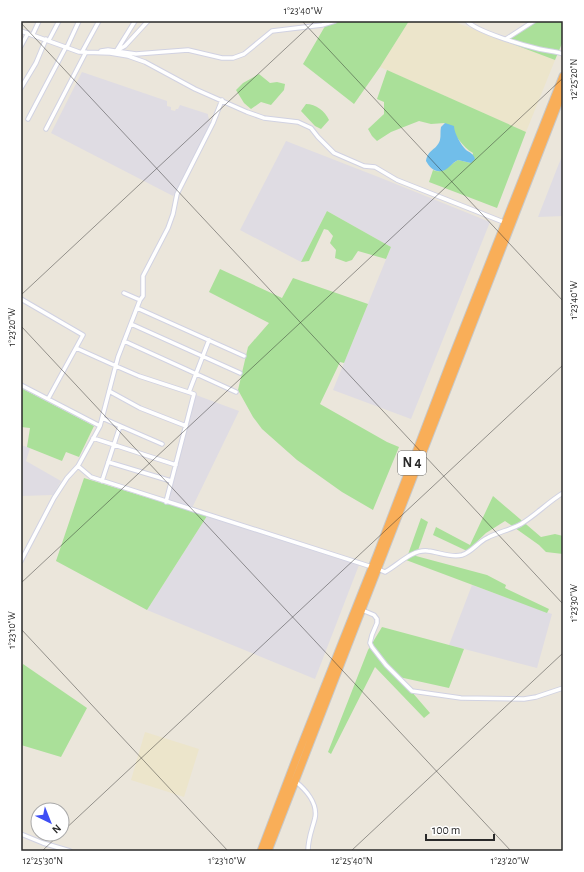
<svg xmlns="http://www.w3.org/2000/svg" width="584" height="872" viewBox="0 0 584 872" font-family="'Alegreya Sans',sans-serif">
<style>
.industrial{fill:#dfdce3}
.education{fill:#ece5cb}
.green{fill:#aae099}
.water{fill:#71beea}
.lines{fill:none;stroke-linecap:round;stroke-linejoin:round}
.street-casing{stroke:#d1d2e2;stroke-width:5.5}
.highway-casing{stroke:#c7c7c7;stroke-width:9}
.street{stroke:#fff;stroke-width:3.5}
.highway{stroke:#f9ae58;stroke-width:7}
.ticks{fill:none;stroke:#292929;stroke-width:1;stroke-opacity:0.45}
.labels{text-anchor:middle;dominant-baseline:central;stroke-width:3;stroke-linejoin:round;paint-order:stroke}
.shield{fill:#fff;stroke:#696969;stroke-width:1}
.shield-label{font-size:14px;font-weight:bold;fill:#292929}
.neatline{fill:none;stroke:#292929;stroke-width:1.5}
.ticks-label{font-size:10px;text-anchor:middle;fill:#292929}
</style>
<rect width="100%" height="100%" fill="#ebe6db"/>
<path class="industrial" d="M 82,72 L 167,101 L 167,106 L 171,107 L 171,110 L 175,111 L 176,109 L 178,109 L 180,105 L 208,114 L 208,116 L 211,124 L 173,196 L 51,133 Z
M 286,141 L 381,178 L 490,222 L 411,419 L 333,390 L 391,247 L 327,211 L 301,262 L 240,230 Z
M 563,154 L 563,216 L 538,217 L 558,166 Z
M 196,395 L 239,411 L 192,508 L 168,500 Z
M 21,445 L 30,448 L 26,461 L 61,481 L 53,495 L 21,496 Z
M 207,516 L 359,565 L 315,679 L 147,610 Z
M 472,585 L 552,614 L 537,668 L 449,645 Z"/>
<path class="education" d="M 409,21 L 452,21 L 555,60 L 526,132 L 380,67 Z
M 145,732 L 199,749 L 184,797 L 131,780 Z"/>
<path class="green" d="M 328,21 L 409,21 L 380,67 L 354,104 L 303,64 Z
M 534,21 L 563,21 L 563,41 L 555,60 L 505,41 Z
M 387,70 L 526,132 L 497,208 L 429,182 L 433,170 C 443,175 450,164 458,160 L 471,163 L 473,153 C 462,147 455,133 445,123 L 431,124 L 419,121 L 391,132 L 377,141 L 372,136 L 368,129 L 384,114 L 384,102 L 377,99 Z
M 259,74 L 270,83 L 277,82 L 285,84 L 284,90 L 271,105 L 261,102 L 251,109 L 244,103 L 236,90 L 243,83 Z
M 306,104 C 316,104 325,111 329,120 L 321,129 L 315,126 L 301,111 Z
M 327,211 L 391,247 L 386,259 L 358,251 L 352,260 L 346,262 L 335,258 L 336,250 L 330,243 L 333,236 L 328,230 L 324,229 L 309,261 L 301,262 Z
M 220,269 L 282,298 L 293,278 L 368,304 L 344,363 L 340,362 L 320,404 L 387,442 L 399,447 L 373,510 L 342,492 L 297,460 L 262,429 L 253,417 L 238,390 L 248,347 L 269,323 L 209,292 Z
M 21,388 L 94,426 L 79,457 L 66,452 L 62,461 L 27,447 L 30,428 L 21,427 Z
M 84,478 L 207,516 L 147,610 L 56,561 Z
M 493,496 L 541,537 L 555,534 L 563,536 L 563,554 L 546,552 L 539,545 L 505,521 L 486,533 L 467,551 L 433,535 L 436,527 L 470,545 Z
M 421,518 L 428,522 L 416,556 L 487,575 L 506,585 L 505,588 L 549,609 L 547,613 L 406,560 Z
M 382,627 L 464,649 L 449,688 L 399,677 L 430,713 L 424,718 L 375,667 L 331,754 L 328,752 L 368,650 Z
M 23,664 L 87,708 L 61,757 L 21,745 L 21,670 Z"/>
<path class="water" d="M 445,123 L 454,126 C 454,133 461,145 466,150 C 470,153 473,153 475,159 L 471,163 L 458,160 C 452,163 449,168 445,170 C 436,174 430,168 426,161 C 428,149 437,150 440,140 C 441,136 440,131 441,127 Z"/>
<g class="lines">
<defs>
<path id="street" d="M 467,21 C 477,32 523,45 539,49 C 547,51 555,51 563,54
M 21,31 L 79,52 L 110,53 L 128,56 L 145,62 L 195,89 L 247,112 L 264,118 L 298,122 L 311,128 L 318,137 L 334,153 L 364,166 L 375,167 L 397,180 L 506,223
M 33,34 L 39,21
M 506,39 L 534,21
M 49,40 L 59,21
M 21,46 L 28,33
M 67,47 L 79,21
M 117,50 L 135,21
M 101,51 L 108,50 L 136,54 L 188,50 L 222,58 L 233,58 L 244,54 L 272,31 L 322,25 L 335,21
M 116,51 L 125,46 L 148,21
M 82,52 L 99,21
M 21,88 L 36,63 L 46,39
M 28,119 L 66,47
M 46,129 L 86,52
M 21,299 L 83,335 L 48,399 L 100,426
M 140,300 L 143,296 L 143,276 L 168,228 L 173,214 L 177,194 L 213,123 L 222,100
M 137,308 L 244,356
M 131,324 L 240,373
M 124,341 L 236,392
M 76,348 L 116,366 L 139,376 L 194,394 L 166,502
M 21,385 L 48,399
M 109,391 L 140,408 L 186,426
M 189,392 L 209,340
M 102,418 L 162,444
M 93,438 L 176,465
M 108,462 L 171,481
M 78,466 L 91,477 L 372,567
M 102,481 L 120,426
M 21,561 L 54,498 L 67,478 L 78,466 L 100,426 L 118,357 L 140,300 L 124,293
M 378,569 L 385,572 C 398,565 412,549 428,551 C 439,552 450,558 462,555 C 472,552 478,542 487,538 C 498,532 510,530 521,524 C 536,515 548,502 563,493
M 362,610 L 374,615 L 377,619 L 377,623 L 372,635 L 370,643 L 372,647 L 386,665 L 412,691 L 461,698 L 524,699 L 536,697 L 563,688
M 295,781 C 305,789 318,803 315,818 C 312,830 308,838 308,851
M 21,834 L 43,843 L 70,851"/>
<path id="highway" d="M 261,851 L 296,759 L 377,555 L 450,363 L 563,76
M 268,851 L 563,91"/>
</defs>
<use href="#street" class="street-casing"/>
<use href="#highway" class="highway-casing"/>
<use href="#street" class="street"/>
<use href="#highway" class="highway"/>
</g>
<path class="ticks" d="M 302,21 L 563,301M 21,23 L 563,604M 21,295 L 315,21M 21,326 L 511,851M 21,583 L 563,78M 21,629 L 228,851M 62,832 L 563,365M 42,851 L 60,834M 351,851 L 563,653"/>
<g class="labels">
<rect class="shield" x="398" y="451" width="28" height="24" rx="3"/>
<g class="shield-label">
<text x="412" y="463">N 4</text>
</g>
</g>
<rect width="584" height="872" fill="none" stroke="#ffffff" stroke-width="44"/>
<g transform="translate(50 822) rotate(137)"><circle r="19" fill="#ffffff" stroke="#a9a9a9"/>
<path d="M0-3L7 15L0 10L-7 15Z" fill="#3f4ff4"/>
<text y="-6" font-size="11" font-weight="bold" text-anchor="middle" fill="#292929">N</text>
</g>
<path d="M426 834v6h68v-6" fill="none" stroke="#292929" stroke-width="2"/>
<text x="432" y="834" font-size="12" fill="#292929" stroke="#ffffff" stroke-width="3" paint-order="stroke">100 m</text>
<rect x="22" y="22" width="540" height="828" class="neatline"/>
<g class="ticks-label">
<text x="303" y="14">1°23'40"W</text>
<text transform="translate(573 79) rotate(-90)" y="4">12°25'20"N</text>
<text transform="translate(573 300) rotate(-90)" y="4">1°23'40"W</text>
<text transform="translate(11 327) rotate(-90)" y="4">1°23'20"W</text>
<text transform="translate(573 603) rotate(-90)" y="4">1°23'30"W</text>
<text transform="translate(11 630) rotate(-90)" y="4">1°23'10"W</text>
<text x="43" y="864">12°25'30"N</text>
<text x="227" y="864">1°23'10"W</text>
<text x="352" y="864">12°25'40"N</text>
<text x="510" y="864">1°23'20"W</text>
</g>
</svg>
